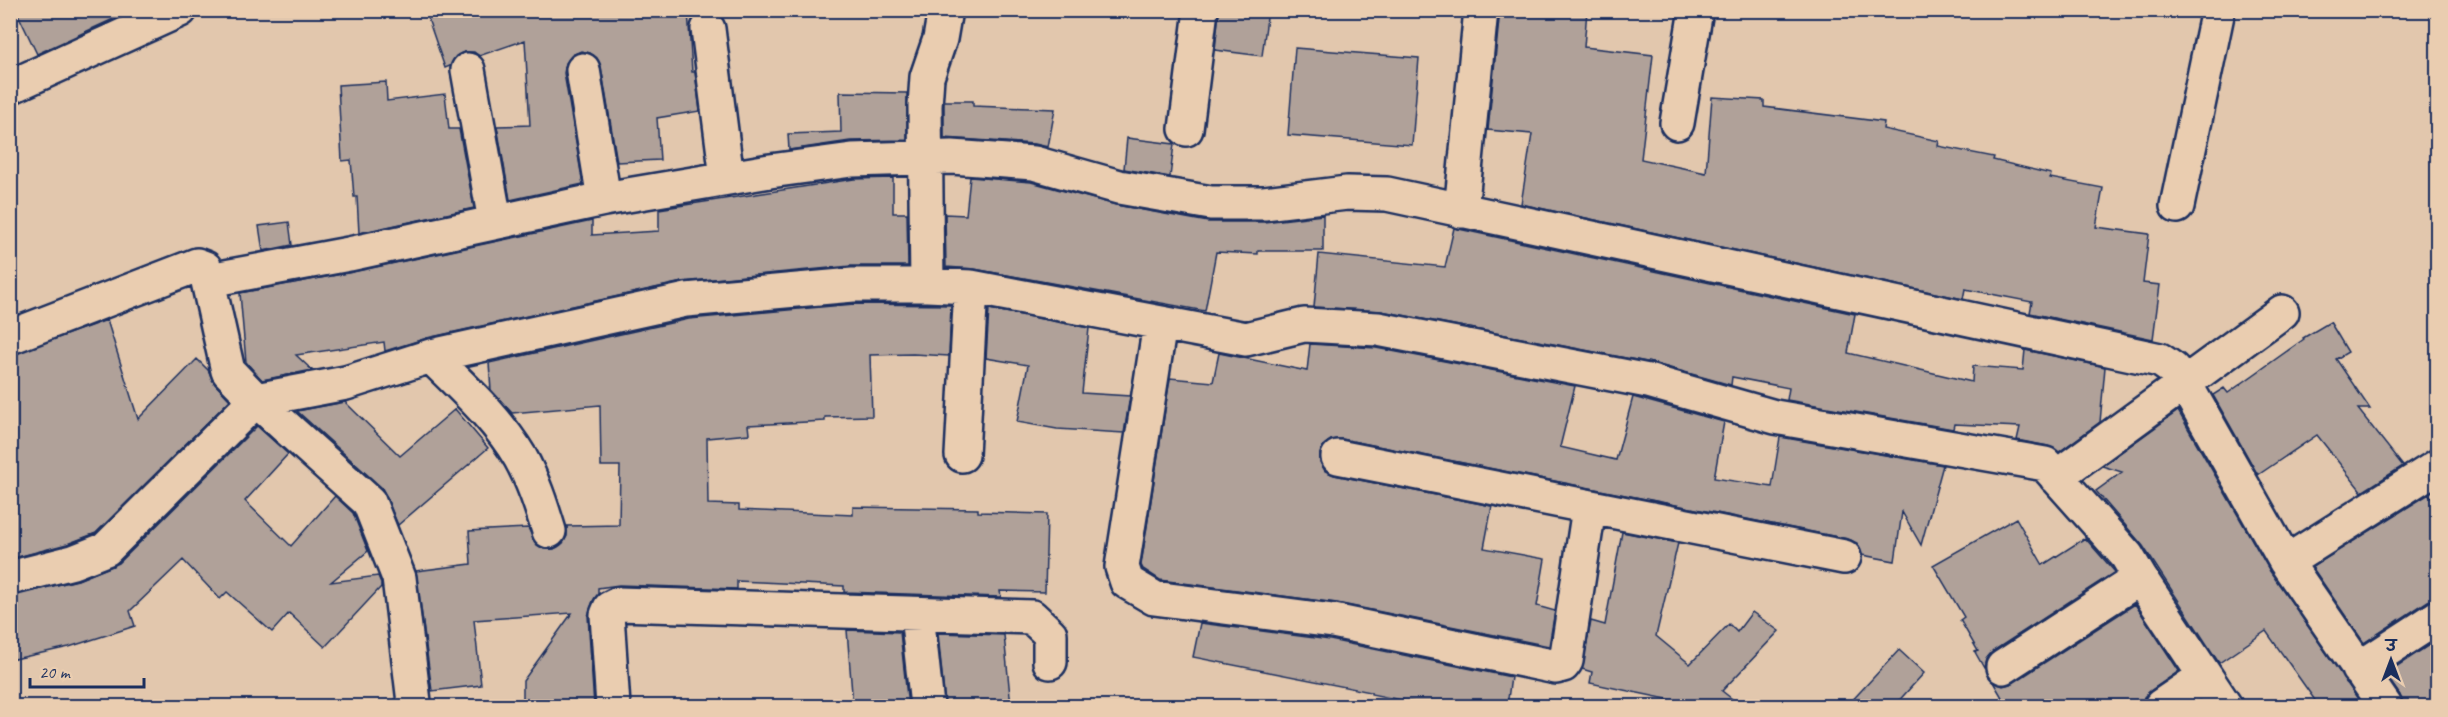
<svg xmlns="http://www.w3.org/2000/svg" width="2448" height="717" viewBox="0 0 2448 717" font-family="Caveat,'Playpen Sans Deva',sans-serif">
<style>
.building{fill:#b0a199;stroke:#1b2f5e;stroke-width:1.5}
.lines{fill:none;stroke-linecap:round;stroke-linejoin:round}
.street-casing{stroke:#1b2f5e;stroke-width:38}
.street{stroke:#eacdb0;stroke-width:33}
</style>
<rect width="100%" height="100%" fill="#e2c7ad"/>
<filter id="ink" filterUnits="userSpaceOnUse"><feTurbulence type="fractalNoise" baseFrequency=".0167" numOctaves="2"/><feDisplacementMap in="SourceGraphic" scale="12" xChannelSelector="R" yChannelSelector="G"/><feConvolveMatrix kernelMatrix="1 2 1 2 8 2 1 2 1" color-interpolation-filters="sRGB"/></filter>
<g filter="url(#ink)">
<path class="building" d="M 16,10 L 133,10 L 37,54 Z
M 425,10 L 688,10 L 692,72 L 695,72 L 700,111 L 657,118 L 660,160 L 617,162 L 601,66 L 597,58 L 590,53 L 581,51 L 572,55 L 566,63 L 564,73 L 583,184 L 510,200 L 497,126 L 530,125 L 525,40 L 479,56 L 474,52 L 464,52 L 456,56 L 450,66 L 445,68 Z
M 1219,10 L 1268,10 L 1262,56 L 1215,50 Z
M 1500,10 L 1587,10 L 1584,47 L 1653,55 L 1641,159 L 1706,173 L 1712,97 L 1764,100 L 1764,107 L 1884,122 L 1883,129 L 1939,141 L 1938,146 L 1994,157 L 1993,160 L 2051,174 L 2050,178 L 2103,188 L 2096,227 L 2149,234 L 2143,283 L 2160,285 L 2153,339 L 2030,313 L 2032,302 L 1965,289 L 1963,299 L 1521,204 L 1532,134 L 1488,130 Z
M 1295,48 L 1419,58 L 1412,145 L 1288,135 Z
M 386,82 L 387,101 L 445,94 L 449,129 L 459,129 L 474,208 L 359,233 L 357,197 L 354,197 L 351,160 L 342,161 L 338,85 Z
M 840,92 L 907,93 L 907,140 L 850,141 L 789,150 L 788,134 L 841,132 Z
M 944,101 L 973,101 L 973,106 L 1055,109 L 1048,147 L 1035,144 L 944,138 Z
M 1127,138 L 1174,144 L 1170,177 L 1124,169 Z
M 970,177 L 1031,182 L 1116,205 L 1208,222 L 1264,222 L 1323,215 L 1323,251 L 1258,251 L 1258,254 L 1216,252 L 1205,311 L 974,269 L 946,267 L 945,214 L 966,215 Z
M 893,178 L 893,213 L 907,213 L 908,266 L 851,266 L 682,282 L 427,338 L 385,351 L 384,342 L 296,355 L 312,370 L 262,380 L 246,362 L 240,293 L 353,272 L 592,221 L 592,235 L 659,231 L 659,209 L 854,179 Z
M 289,222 L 292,245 L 263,251 L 259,226 Z
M 1454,228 L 1855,314 L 1848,353 L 1972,382 L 1973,366 L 2023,370 L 2025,350 L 2105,367 L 2100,422 L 2059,452 L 2048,446 L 2017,440 L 2020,427 L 1954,424 L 1953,429 L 1787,400 L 1789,388 L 1732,377 L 1731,385 L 1652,363 L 1381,311 L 1314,307 L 1319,254 L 1445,267 Z
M 854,304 L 951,305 L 949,356 L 913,354 L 870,355 L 872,416 L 825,417 L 825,421 L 748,425 L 749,434 L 707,438 L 708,504 L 739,505 L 739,510 L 853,515 L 853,507 L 978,509 L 978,512 L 1047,514 L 1045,592 L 1000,591 L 1001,597 L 844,592 L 844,586 L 737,581 L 737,589 L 619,585 L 598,588 L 598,594 L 593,601 L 588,616 L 594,706 L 523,706 L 523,681 L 572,613 L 474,620 L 481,685 L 432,691 L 416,571 L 471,564 L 469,531 L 528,528 L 537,545 L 544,549 L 554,549 L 563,543 L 567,536 L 567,526 L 619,525 L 620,466 L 601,466 L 600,405 L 512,413 L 491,390 L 489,363 L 689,319 Z
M 989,309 L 1089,328 L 1082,393 L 1130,396 L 1124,433 L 1057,429 L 1017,422 L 1028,365 L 986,358 Z
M 107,320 L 138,419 L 197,359 L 208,370 L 215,384 L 230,400 L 96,533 L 67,544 L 10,559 L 10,355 Z
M 2330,322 L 2348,352 L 2336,359 L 2370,409 L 2358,409 L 2403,466 L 2362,492 L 2317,435 L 2258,475 L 2213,395 L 2224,388 L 2228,393 L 2304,339 L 2303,338 Z
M 1310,344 L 1376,348 L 1575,386 L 1560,447 L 1616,460 L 1633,397 L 1724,422 L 1714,478 L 1772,487 L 1780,437 L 1943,465 L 1921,545 L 1902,512 L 1895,561 L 1862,555 L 1857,543 L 1848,539 L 1342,439 L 1331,440 L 1324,445 L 1320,454 L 1320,462 L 1325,471 L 1334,475 L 1492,506 L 1484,548 L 1545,559 L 1537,606 L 1555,611 L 1549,646 L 1337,603 L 1160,580 L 1143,569 L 1141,565 L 1170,378 L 1213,382 L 1219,353 L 1307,371 Z
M 345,402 L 400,456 L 455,409 L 488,448 L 398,525 L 382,488 L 297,411 Z
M 2178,411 L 2270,571 L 2363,706 L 2319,706 L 2266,631 L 2219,663 L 2143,546 L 2096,491 L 2122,472 L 2102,466 Z
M 257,426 L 288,454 L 245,501 L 291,546 L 335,496 L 353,513 L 368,551 L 331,582 L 378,576 L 381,583 L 381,587 L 325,647 L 289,613 L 272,632 L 227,592 L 220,599 L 183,560 L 130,611 L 135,626 L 69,647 L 10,660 L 10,596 L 78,580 L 119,563 Z
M 2429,494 L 2438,507 L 2438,598 L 2428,601 L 2364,643 L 2312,567 Z
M 2016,518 L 2043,565 L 2085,538 L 2115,572 L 1993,651 L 1986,659 L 1984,668 L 1975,652 L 1978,651 L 1960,620 L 1964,617 L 1933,565 Z
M 1622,532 L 1678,543 L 1656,636 L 1690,664 L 1729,624 L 1737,632 L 1752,612 L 1779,631 L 1722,691 L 1741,706 L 1687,706 L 1681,702 L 1590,683 L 1592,672 L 1582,669 L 1591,621 L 1605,625 Z
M 2135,604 L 2179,671 L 2150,691 L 2144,697 L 2142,706 L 2007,706 L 1993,682 L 2003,686 L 2013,683 Z
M 1200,623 L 1330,640 L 1511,677 L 1507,706 L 1430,706 L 1371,694 L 1371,692 L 1193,657 Z
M 847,630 L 900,632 L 908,706 L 853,706 Z
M 938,633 L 1004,635 L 1011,706 L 945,706 Z
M 2435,641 L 2438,645 L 2438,706 L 2403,706 L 2400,695 L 2385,674 Z
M 1899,650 L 1924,673 L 1894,706 L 1847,706 Z"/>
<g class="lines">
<defs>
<path id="street" d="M 708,29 L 727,178
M 468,70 L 495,221
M 583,70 L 604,199
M 10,87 L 180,10
M 1677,123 L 1696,10
M 1186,129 L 1201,10
M 2177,206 L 2218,10
M 1461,211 L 1481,10
M 209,280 L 349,254 L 604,199 L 770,171 L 852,160 L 952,157 L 1034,163 L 1119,187 L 1211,203 L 1264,203 L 1347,193 L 1387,194 L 2160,360 L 2173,369 L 2185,384 L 2286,562 L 2385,706
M 927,285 L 925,106 L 927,77 L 940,39 L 945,10
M 1160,324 L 1122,567 L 1127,582 L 1154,598 L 1333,621 L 1556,667 L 1563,665 L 1566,661 L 1589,508
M 10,337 L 197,265 L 205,268 L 228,371 L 256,400 L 369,502 L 399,578 L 414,702
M 431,356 C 462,387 497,418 520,457 C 533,480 541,505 549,531
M 962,455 L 971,287
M 1338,457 L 1844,557
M 2056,477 L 2282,312
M 2286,562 L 2438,466
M 10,578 L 73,562 L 106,549 L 256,400 L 346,383 L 431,356 L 686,300 L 853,285 L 927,285 L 971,287 L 1246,339 L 1304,325 L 1378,329 L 1648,381 L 1775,417 L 2045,464 L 2127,556 L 2140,578 L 2225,706
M 917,614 L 927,706
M 2003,667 L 2140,578
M 2358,669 L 2438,617
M 613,706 L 607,615 L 610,608 L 618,604 L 1032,617 L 1050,634 L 1050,662
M 2161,706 L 2205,676"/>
</defs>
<use href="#street" class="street-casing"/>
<use href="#street" class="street"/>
</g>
</g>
<rect width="2448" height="717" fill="none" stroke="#eacdb0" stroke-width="36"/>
<rect x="18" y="18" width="2412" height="681" fill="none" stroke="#1b2f5e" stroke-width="2" filter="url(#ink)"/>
<g transform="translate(2391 660)" stroke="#eacdb0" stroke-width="4.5" paint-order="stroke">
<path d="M0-4.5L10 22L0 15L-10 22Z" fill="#1b2f5e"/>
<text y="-9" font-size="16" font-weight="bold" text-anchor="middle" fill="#1b2f5e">उ</text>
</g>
<path d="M30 678v9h114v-9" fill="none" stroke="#1b2f5e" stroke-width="3"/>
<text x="39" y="678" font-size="18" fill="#1b2f5e" stroke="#eacdb0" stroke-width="4.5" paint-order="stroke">20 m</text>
</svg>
